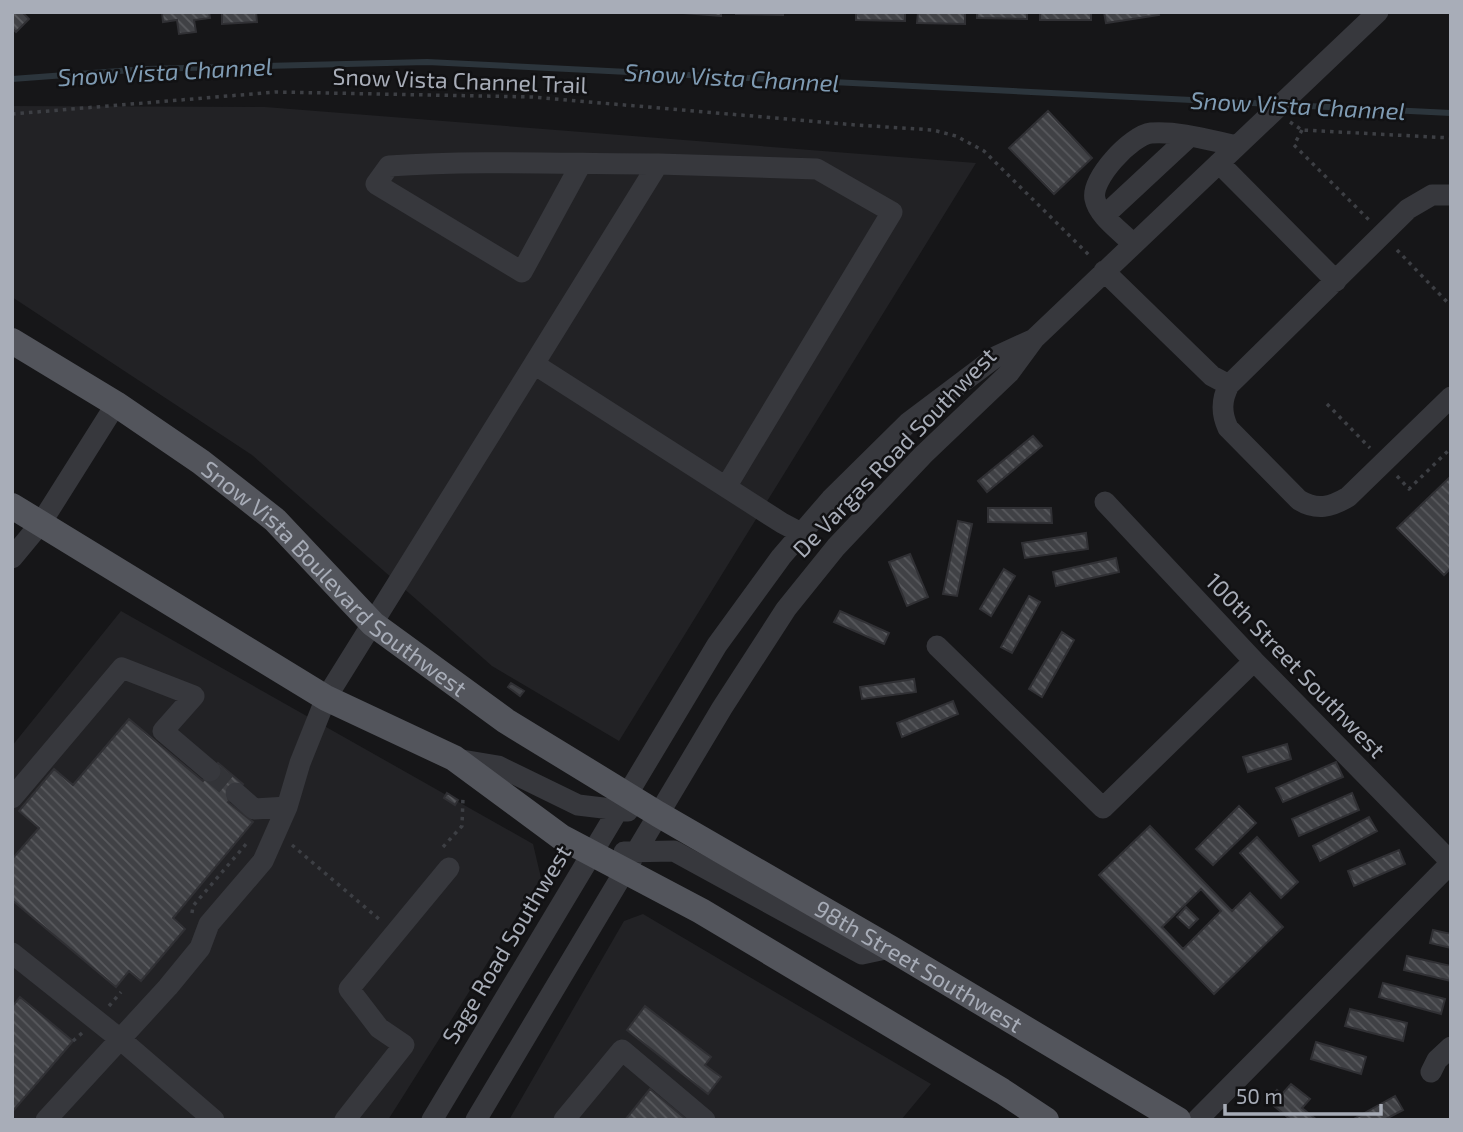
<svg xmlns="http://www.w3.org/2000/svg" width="1463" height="1132" viewBox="0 0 1463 1132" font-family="'Exo 2',sans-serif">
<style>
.built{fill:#222225}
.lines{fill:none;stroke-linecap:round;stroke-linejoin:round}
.stream{stroke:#2c353c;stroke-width:6}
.building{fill:url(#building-back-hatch);stroke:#303034;stroke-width:2;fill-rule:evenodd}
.minor-tunnel{stroke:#333438;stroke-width:21;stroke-dasharray:21 10;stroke-linecap:butt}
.path{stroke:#3d3f44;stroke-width:3.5;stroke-dasharray:3.5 5;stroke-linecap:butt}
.minor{stroke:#37383d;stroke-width:21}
.major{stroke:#53555c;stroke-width:26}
.labels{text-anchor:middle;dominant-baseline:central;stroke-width:5;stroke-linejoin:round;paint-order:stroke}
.street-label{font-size:23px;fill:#a8adb8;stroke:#111113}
.water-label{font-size:24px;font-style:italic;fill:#7f9bb3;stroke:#111113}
</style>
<defs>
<pattern id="building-back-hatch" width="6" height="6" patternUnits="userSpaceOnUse" patternTransform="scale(1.75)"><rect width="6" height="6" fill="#404145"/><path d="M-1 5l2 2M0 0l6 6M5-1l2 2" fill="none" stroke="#595a5e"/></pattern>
</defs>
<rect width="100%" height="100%" fill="#161618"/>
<path class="built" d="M 12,106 L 265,107 L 976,163 L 619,741 L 492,666 L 252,455 L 12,297 Z
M 121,611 L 533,844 L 541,878 L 388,1120 L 12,1120 L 12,746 Z
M 643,914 L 931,1084 L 901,1120 L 509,1120 L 624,921 Z"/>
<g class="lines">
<path class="stream" d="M 12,79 L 146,69 L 427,62 L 1274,104
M 1288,105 L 1451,113"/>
</g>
<path class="building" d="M 12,12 L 22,12 L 29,19 L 16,32 L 12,28 Z
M 162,12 L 209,12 L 210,18 L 194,20 L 196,32 L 179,34 L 177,20 L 163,22 Z
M 222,12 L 256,12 L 257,22 L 222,24 Z
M 670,12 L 721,12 L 721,16 Z
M 736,12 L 783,12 L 783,15 L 736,14 Z
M 856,12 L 905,12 L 905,21 L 856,20 Z
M 918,12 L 965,12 L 965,24 L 917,23 Z
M 977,12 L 1027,12 L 1027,19 L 977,18 Z
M 1040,12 L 1091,12 L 1091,20 L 1040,20 Z
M 1104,12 L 1158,12 L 1159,15 L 1106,23 Z
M 1048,111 L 1092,158 L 1054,194 L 1009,148 Z
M 1033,436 L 1042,446 L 987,492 L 978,481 Z
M 1451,476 L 1451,568 L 1444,575 L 1397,528 Z
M 988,508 L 1051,508 L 1052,523 L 988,522 Z
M 958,521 L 972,524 L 957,596 L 943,594 Z
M 1086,533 L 1088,549 L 1025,558 L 1022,543 Z
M 910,554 L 928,597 L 907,606 L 889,562 Z
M 1116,558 L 1119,572 L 1056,586 L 1053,572 Z
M 1004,569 L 1015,576 L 991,616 L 980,609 Z
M 1029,596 L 1040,602 L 1012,653 L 1001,647 Z
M 840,611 L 889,633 L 884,644 L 834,622 Z
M 1062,632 L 1074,640 L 1042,697 L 1029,689 Z
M 914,679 L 916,692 L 862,699 L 860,687 Z
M 511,683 L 524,691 L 520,696 L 508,687 Z
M 953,701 L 958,714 L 902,737 L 897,723 Z
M 129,719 L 203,781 L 218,763 L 243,784 L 228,802 L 253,822 L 173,918 L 185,929 L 141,981 L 129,971 L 116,987 L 12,900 L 12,859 L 39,828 L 19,811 L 54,769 L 73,785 Z
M 1287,744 L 1291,759 L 1248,772 L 1243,757 Z
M 1336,762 L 1343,777 L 1283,802 L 1276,788 Z
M 447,793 L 458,800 L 455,805 L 444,798 Z
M 1352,793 L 1359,810 L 1299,836 L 1292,819 Z
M 1239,806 L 1256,823 L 1213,865 L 1196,849 Z
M 1369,817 L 1377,831 L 1320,861 L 1313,846 Z
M 1150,826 L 1232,911 L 1250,893 L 1283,927 L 1214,994 L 1099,875 ZM 1201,889 L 1221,911 L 1183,949 L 1162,927 Z
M 1257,837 L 1298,882 L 1281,898 L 1240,853 Z
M 1399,850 L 1405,864 L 1354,886 L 1348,871 Z
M 1186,907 L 1198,919 L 1189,928 L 1177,917 Z
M 1433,930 L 1451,934 L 1451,948 L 1430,943 Z
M 1407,956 L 1451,966 L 1451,981 L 1404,970 Z
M 1383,983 L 1445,999 L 1441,1014 L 1379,997 Z
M 20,997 L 73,1041 L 12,1112 L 12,1007 Z
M 645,1006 L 711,1057 L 705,1065 L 721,1077 L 708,1094 L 627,1030 Z
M 1350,1009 L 1407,1023 L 1403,1041 L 1345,1026 Z
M 1316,1042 L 1366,1057 L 1361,1074 L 1311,1059 Z
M 1291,1084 L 1310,1099 L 1302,1108 L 1317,1120 L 1291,1120 L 1268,1101 L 1277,1090 L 1282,1094 Z
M 650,1089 L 687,1120 L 625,1120 Z
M 1395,1096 L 1403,1110 L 1384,1120 L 1352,1120 Z"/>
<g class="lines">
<path class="minor-tunnel" d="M 210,771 L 236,793"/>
<path class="path" d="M 12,114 L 276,92 L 532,97 L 856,125 L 933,130 L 956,136 L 984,151 L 1091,257
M 1290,122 L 1302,130 L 1451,138
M 1302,130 L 1294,145 L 1370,221
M 1397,250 L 1451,306
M 1327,404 L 1370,448
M 1397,476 L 1409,489 L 1451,448
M 292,845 L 380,920
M 443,847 L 462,826 L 463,797
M 192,913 L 193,906 L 247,843
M 109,1006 L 121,992
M 73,1041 L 82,1033"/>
<path class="minor" d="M 1219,163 L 1336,281
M 581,164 L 522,272 L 376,184 L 389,166 C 478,160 569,164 658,164
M 1451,195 L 1432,195 L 1408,209 L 1229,385 C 1221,400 1221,413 1228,428 L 1299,500 C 1317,511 1331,507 1348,497 L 1451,397
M 1105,215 L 1190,136
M 1133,244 C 1122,232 1098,216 1095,199 C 1090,179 1132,135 1151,133 C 1179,131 1209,140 1237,146
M 1104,271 L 1212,376 L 1229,385
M 726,487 L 892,212 L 817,169 L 658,164 L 534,364 L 782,523 L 801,533
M 1105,502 L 1254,661 L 1451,862
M 12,558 L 41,523 L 116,404
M 937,646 L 1103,808 L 1254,661
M 456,759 L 498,766 L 578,805 L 628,811
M 236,793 L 254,809 L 287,807
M 12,798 L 122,668 L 194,696 L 163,731 L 210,771
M 624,852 L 674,851 L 862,954 L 890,948
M 12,953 L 120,1039 L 214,1120
M 1431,1072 L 1437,1060 L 1451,1047
M 46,1120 L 168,987 L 200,948 L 209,924 L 263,861 L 287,807 L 300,763 L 326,698 L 534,364
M 345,1120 L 404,1045 L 379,1028 L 349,989 L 449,868
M 432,1120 L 717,645 L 781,557 L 831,499 L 908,423 L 997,356 L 1032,340
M 476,1120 L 722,708 L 786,609 L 836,547 L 923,455 L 1009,373 L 1034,339 L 1378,12
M 564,1120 L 622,1050 L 705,1120
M 1197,1120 L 1451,863"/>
<g class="major">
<path id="s1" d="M 12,341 L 116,404 L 201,462 L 275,520 L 373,624 L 506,721 L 658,814 L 890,948 L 1178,1120"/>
<path d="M 12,506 L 326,698 L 454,758 L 561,837 L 701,911 L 1002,1091 L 1046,1120"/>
</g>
</g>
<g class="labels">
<g class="street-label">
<text transform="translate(460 80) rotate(2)">Snow Vista Channel Trail</text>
<text transform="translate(894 452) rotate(-46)">De Vargas Road Southwest</text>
<text stroke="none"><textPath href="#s1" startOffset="402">Snow Vista Boulevard Southwest</textPath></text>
<text transform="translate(1296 665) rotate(46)">100th Street Southwest</text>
<text transform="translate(506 944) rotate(-59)">Sage Road Southwest</text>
<text stroke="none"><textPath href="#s1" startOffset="1106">98th Street Southwest</textPath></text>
</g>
<g class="water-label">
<text transform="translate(165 71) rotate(-3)">Snow Vista Channel</text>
<text transform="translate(732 77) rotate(3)">Snow Vista Channel</text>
<text transform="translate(1298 105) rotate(3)">Snow Vista Channel</text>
</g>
</g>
<rect width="1463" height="1132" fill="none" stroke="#a8adb8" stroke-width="28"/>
<path d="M1225 1104v10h156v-10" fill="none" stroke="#a8adb8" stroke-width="3.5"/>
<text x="1236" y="1104" font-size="21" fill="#a8adb8" stroke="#111113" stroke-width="5" paint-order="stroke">50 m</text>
</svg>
